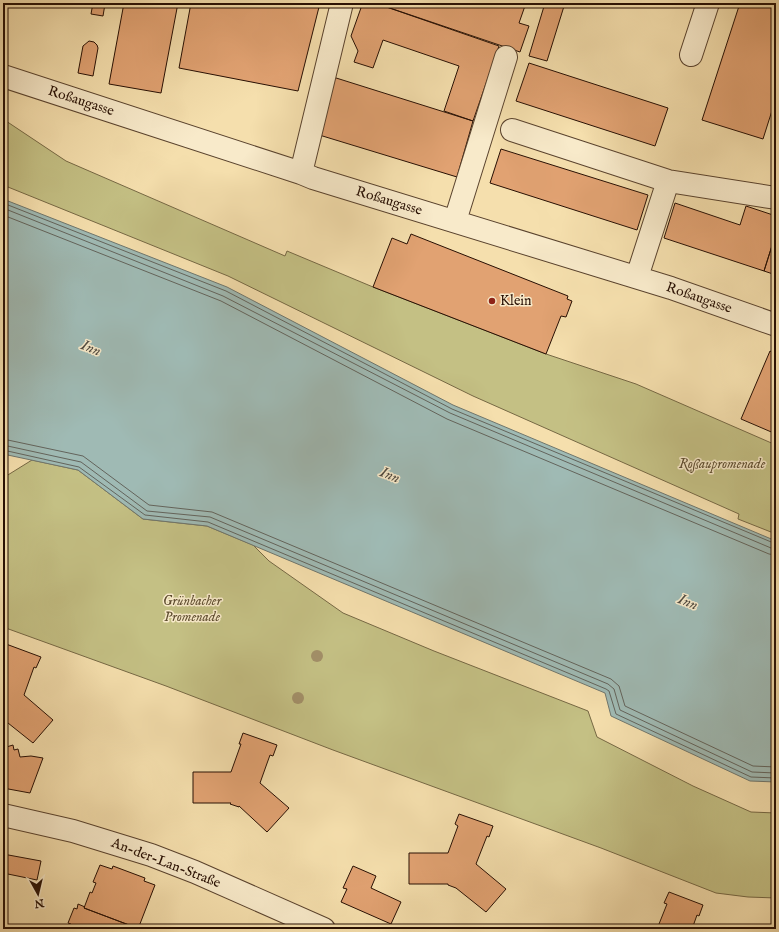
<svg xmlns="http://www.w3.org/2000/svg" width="779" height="932" viewBox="0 0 779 932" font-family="'IM FELL English',serif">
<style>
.green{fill:#c4c084;stroke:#766844}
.water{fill:#9fbab4;stroke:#6f766d}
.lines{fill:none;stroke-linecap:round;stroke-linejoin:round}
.shore{stroke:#63645c;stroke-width:1}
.building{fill:#e1a272;stroke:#270f03}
.minor-casing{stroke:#5a432e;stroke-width:24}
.minor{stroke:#f8eaca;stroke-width:22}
.tree{fill:#a28f68}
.poi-dot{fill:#8f2418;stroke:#f8eaca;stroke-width:1.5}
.labels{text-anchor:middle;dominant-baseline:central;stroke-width:3;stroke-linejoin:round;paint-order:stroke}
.street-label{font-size:14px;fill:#270f03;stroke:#f8eaca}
.poi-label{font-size:14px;fill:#270f03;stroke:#f8eaca;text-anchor:start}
.park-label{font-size:14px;font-style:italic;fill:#5e4d30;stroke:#f8eaca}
.water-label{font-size:15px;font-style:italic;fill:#514b41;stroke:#f8eaca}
</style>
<rect width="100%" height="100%" fill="#f5dfad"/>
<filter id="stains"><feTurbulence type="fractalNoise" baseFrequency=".005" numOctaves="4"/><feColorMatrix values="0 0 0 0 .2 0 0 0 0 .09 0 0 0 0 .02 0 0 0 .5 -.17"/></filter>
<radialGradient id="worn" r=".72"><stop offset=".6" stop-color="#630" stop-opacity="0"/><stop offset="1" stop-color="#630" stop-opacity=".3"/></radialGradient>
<path class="green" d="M 3,119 L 66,161 L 285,256 L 287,251 L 373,287 L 546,354 L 636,384 L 776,445 L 776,534 L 738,519 L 739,514 L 473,396 L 228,276 L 3,185 Z
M 32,460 L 78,470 L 143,519 L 207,526 L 253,545 L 269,561 L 343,613 L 434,651 L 588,711 L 597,737 L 693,786 L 751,812 L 776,813 L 776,898 L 748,897 L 716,893 L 601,848 L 333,750 L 166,686 L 3,627 L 3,478 Z"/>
<path class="water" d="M 3,199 L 227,287 L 453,405 L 776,541 L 776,782 L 750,781 L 611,716 L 605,693 L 207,526 L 143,519 L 78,470 L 3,454 Z"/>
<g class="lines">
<path class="shore" d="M 3,203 L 226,291 L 452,409 L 776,544
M 3,208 L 223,296 L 450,413 L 771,548 L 776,549
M 3,215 L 221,301 L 447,419 L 769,554 L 776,555
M 3,439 L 83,456 L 149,505 L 212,512 L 611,679 L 619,686 L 625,706 L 753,766 L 776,767
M 3,445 L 81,462 L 147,511 L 210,517 L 608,684 L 614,689 L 620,710 L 752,772 L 776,773
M 3,450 L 79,467 L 145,515 L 208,522 L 606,689 L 609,691 L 616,714 L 751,777 L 776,778"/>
</g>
<path class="building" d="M 3,3 L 8,3 L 3,25 Z
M 93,3 L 105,4 L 103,16 L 91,14 Z
M 124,3 L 178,3 L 161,93 L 109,84 Z
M 191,3 L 320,3 L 298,91 L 179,68 Z
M 369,3 L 375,3 L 499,46 L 473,121 L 444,111 L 459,66 L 383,40 L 373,68 L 354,62 L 358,51 L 351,36 L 362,5 L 368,7 Z
M 375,3 L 526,3 L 519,23 L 529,26 L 520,52 Z
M 545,3 L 565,3 L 547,61 L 529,56 Z
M 740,3 L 776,3 L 776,98 L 763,139 L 702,120 Z
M 89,41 L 94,42 L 97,45 L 98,48 L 93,76 L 78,73 L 83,46 Z
M 529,63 L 668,108 L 655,146 L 516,101 Z
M 333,77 L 473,121 L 457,177 L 316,134 Z
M 501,149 L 648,195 L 637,230 L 490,183 Z
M 675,203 L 740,225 L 746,206 L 776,216 L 776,233 L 764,271 L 664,238 Z
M 776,233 L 776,275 L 764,271 Z
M 411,234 L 568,296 L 567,299 L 572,301 L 566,317 L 561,316 L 546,354 L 373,287 L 392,238 L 407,244 Z
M 770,351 L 776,354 L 776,434 L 741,419 Z
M 6,644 L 41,657 L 36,668 L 34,667 L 24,695 L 53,720 L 33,743 L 3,719 L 3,662 L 5,656 L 3,655 L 3,654 Z
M 243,733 L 277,745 L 273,756 L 270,755 L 260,783 L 289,808 L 267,832 L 239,806 L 239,807 L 230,804 L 231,803 L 193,803 L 193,772 L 231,772 L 241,744 L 239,744 Z
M 13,745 L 14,750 L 18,749 L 20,757 L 31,756 L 43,758 L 30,793 L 3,788 L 3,748 Z
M 459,814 L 493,826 L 489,837 L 487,836 L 476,864 L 506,889 L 486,912 L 456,888 L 448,885 L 448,884 L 409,884 L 409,853 L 448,853 L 458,826 L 455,824 Z
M 3,854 L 41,861 L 37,880 L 3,873 Z
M 100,865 L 112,869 L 113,866 L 145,878 L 144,881 L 155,885 L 138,929 L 128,927 L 129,925 L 84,908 L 90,892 L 92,893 L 96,883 L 93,882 Z
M 353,866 L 376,876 L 371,888 L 401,902 L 391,924 L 341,902 L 347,889 L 343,888 Z
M 669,892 L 703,905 L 699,916 L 697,915 L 692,929 L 657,929 L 667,904 L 664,903 Z
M 78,904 L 85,907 L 84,908 L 129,925 L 127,929 L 69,929 L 71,924 L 68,923 L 74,908 L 77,909 Z"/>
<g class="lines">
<defs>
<path id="minor" d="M 691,55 L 708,3
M 3,76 L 301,173 L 313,178 L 671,288 L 776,325
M 512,130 L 668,181 L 776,198
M 301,173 L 342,3
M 455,221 L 506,57
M 637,277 L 668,181
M 3,815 L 73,831 L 151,855 L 195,872 L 324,929"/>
</defs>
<use href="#minor" class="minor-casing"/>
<use href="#minor" class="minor"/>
</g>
<g class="tree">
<circle cx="317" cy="656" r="6"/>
<circle cx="298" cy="698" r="6"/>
</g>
<circle class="poi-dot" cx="492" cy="301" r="4"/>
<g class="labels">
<g class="street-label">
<text transform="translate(81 101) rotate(18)">Roßaugasse</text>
<text transform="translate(389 201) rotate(17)">Roßaugasse</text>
<text transform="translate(699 298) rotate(19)">Roßaugasse</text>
<text transform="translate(166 863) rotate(21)">An-der-Lan-Straße</text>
</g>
<g class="poi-label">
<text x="500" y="301">Klein</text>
</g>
<g class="park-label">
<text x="722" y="464">Roßaupromenade</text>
<text x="192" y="601">Grünbacher<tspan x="192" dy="16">Promenade</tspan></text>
</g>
<g class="water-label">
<text transform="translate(91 348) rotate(23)">Inn</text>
<text transform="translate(390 475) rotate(23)">Inn</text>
<text transform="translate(688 602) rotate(23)">Inn</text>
</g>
</g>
<rect width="779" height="932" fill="none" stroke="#f5dfad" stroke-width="16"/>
<rect x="4" y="4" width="771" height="924" fill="none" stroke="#270f03" stroke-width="2"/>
<rect x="8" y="8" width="763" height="916" fill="none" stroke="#270f03"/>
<g transform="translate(38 894) rotate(172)" stroke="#f8eaca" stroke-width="3" paint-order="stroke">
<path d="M0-3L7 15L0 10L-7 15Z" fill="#270f03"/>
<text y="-6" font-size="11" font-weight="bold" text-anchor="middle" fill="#270f03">N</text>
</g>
<rect width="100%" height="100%" filter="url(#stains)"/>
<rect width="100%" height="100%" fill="url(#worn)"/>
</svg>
